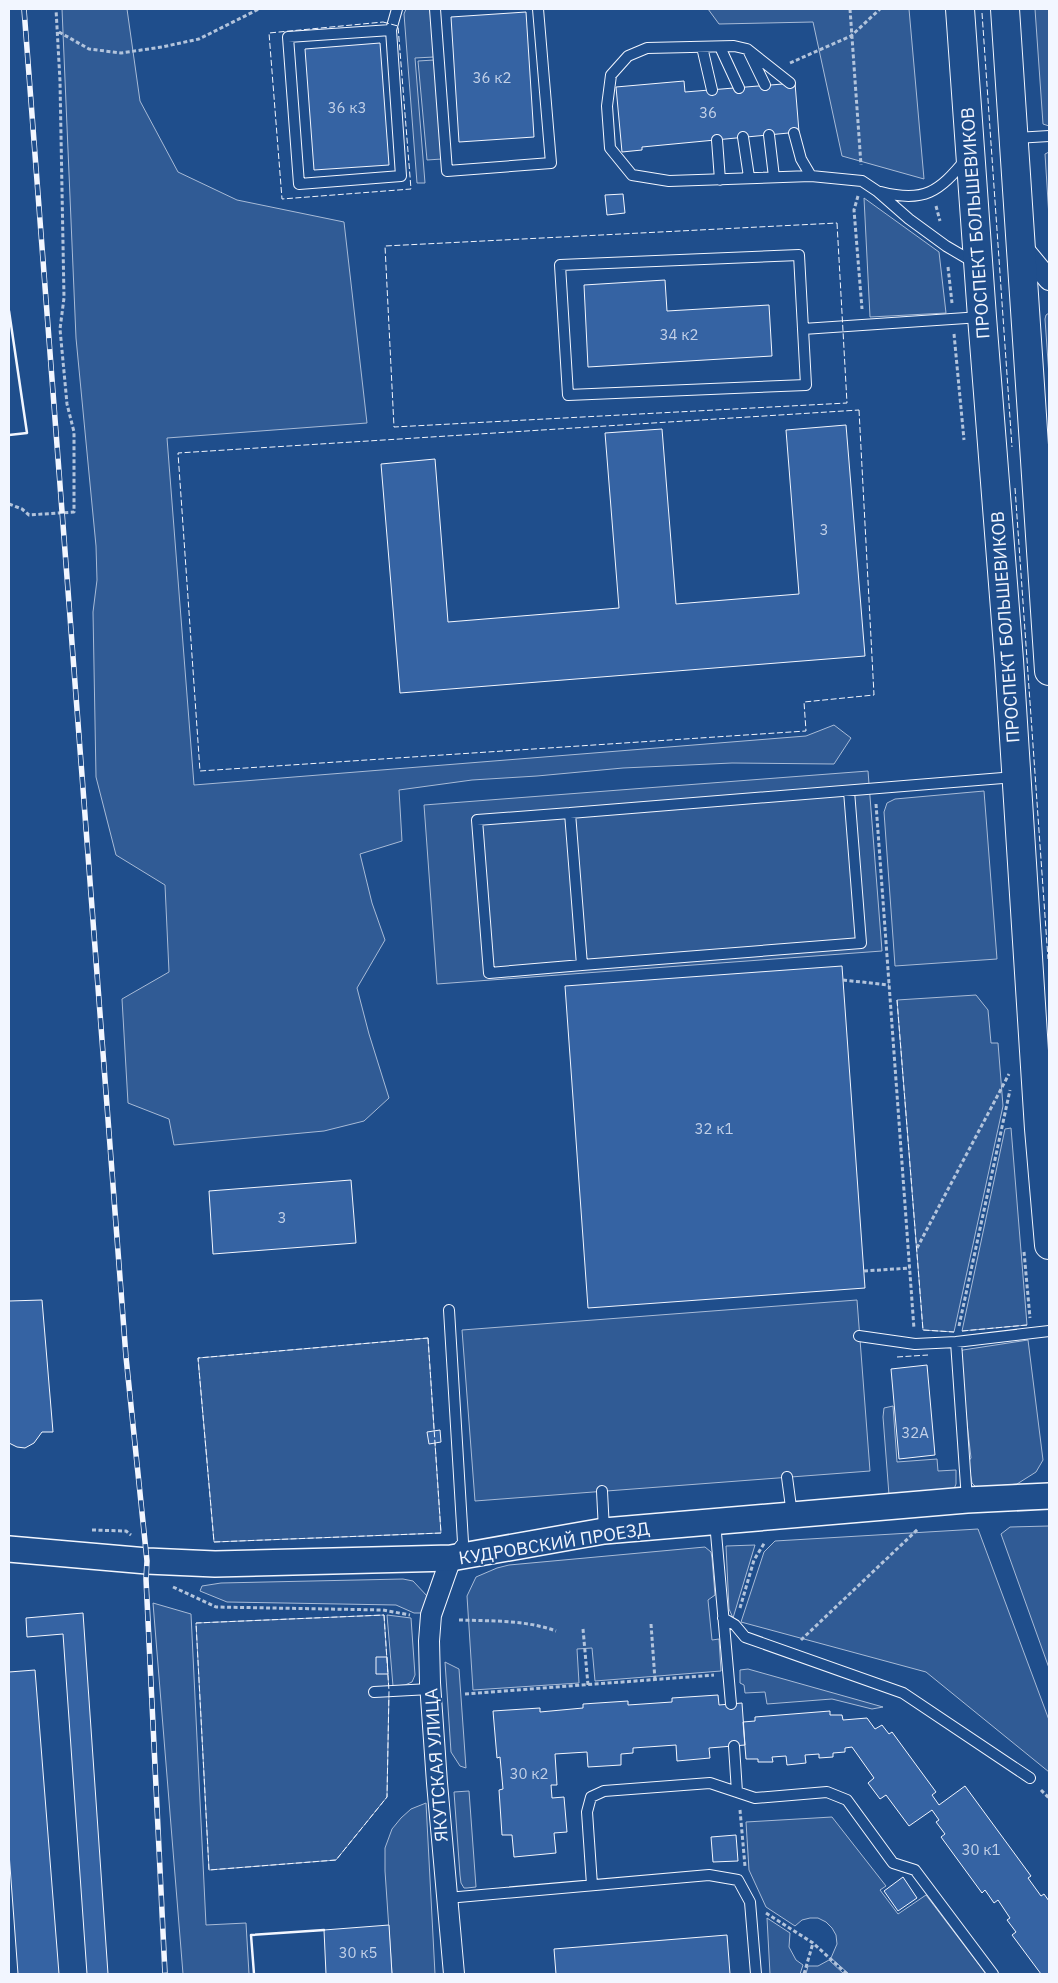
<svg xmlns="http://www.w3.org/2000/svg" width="1058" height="1983" viewBox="0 0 1058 1983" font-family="'IBM Plex Sans',sans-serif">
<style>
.built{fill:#305b95;stroke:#a8bbd7}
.building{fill:#3563a3;stroke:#f2f6ff}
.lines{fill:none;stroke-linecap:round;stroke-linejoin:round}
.service-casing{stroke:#f2f6ff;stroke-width:12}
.minor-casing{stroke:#f2f6ff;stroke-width:22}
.tertiary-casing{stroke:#f2f6ff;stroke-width:28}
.primary-casing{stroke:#f2f6ff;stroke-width:30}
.path{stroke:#b3c4dc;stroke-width:3;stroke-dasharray:4 2.5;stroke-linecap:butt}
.service{stroke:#1f4e8c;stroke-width:10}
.minor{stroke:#1f4e8c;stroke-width:20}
.tertiary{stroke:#1f4e8c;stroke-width:25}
.primary{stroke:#1f4e8c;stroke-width:28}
.rail-casing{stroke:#f2f6ff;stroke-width:5.5}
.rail{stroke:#1f4e8c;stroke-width:4;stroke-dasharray:11;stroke-linecap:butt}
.fence{stroke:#f2f6ff;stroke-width:1;stroke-dasharray:6 2.5;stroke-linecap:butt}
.wall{stroke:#f2f6ff;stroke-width:2.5}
.labels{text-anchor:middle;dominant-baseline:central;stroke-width:4;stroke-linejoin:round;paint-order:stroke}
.number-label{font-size:15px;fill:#c3d1e8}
.street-label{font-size:18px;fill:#f2f6ff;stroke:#1f4e8c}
</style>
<rect width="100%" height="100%" fill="#1f4e8c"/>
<path class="built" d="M 62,9 L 127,9 L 140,101 L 178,172 L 237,200 L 344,222 L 367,423 L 167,438 L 194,785 L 806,736 L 834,725 L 851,738 L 834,764 L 732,763 L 623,768 L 537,776 L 472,780 L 399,790 L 402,841 L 360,854 L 372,903 L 385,940 L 357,988 L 369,1034 L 389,1098 L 364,1121 L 324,1131 L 174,1145 L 169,1119 L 128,1103 L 122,999 L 169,972 L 165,885 L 116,855 L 96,777 L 93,612 L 97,580 L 96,546 L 76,338 Z
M 406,9 L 430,9 L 434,57 L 415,58 L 425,183 L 417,183 L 404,14 Z
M 708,9 L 909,9 L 924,179 L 842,156 L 813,22 L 719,24 Z
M 1035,9 L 1049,9 L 1049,126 L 1043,124 Z
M 434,60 L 442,159 L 427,160 L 418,61 Z
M 1049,152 L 1049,217 L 1045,154 Z
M 864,198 L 939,252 L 946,313 L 870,317 Z
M 1049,313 L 1049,376 L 1045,319 L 1046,315 Z
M 868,771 L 882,951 L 437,984 L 424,805 Z
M 984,791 L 997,959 L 895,966 L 884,812 L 887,803 L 895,799 Z
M 976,995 L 988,1010 L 991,1043 L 998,1043 L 1003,1106 L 954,1332 L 923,1330 L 897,1000 Z
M 1011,1128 L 1027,1325 L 962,1331 L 1005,1129 Z
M 857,1300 L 870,1471 L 475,1501 L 462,1330 Z
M 428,1338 L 441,1533 L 214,1542 L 198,1358 Z
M 1028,1340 L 1043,1460 L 1036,1472 L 1017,1484 L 977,1488 L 972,1483 L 968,1462 L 971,1458 L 959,1353 L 963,1350 Z
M 893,1406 L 897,1462 L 937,1459 L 938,1471 L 956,1470 L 956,1484 L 954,1489 L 889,1495 L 883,1417 L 884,1408 Z
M 1049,1526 L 1049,1668 L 1001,1534 L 1010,1527 Z
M 978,1529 L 1049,1720 L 1049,1772 L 926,1672 L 741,1622 L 764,1552 L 775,1541 Z
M 755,1545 L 733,1618 L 729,1609 L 726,1546 Z
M 705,1547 L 711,1552 L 712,1558 L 715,1595 L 708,1600 L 712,1640 L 719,1639 L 721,1671 L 595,1681 L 592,1648 L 577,1649 L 579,1683 L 473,1690 L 467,1596 L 476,1577 L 497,1568 L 509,1565 Z
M 403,1579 L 413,1581 L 428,1597 L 424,1613 L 414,1613 L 396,1605 L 227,1602 L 200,1591 L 202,1586 L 221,1583 Z
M 153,1603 L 191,1614 L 206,1925 L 246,1923 L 249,1974 L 183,1974 Z
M 384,1615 L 389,1691 L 387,1797 L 336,1860 L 209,1870 L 196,1623 Z
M 387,1615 L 411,1618 L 415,1675 L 412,1682 L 405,1685 L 393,1686 Z
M 445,1662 L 459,1669 L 466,1768 L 460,1766 L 451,1752 Z
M 748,1669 L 883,1707 L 872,1709 L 832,1699 L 767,1704 L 765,1692 L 745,1693 L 744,1685 L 740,1683 L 740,1670 Z
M 469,1791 L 476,1887 L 467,1888 L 464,1888 L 461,1883 L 460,1875 L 454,1792 Z
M 426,1803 L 435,1974 L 392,1974 L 385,1871 L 385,1848 L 392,1829 L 401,1818 L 411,1809 Z
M 832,1817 L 886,1886 L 880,1890 L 898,1914 L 926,1895 L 986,1974 L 849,1974 L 831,1958 L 837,1944 L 836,1935 L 832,1928 L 826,1922 L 818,1918 L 810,1918 L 802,1920 L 795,1926 L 766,1907 L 749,1870 L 746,1822 Z
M 767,1918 L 790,1933 L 789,1947 L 796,1960 L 803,1965 L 800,1974 L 770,1974 Z
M 829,1960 L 844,1974 L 806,1974 L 808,1966 L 818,1966 Z"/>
<path class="building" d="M 526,12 L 534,137 L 459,142 L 451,17 Z
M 380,43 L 389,165 L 314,170 L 305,49 Z
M 684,81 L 685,92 L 795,83 L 799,132 L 642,147 L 642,150 L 622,152 L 616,87 Z
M 623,194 L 625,213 L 607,215 L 605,195 Z
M 665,280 L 667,311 L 769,305 L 772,356 L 588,367 L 584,285 Z
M 846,425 L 865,656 L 400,693 L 381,464 L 435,459 L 448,622 L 619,608 L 605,433 L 662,429 L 676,604 L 799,594 L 786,430 Z
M 842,966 L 865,1288 L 588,1308 L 565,986 Z
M 351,1180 L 356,1243 L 213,1254 L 209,1191 Z
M 42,1300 L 53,1432 L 42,1432 L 34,1443 L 25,1448 L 17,1447 L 9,1443 L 9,1301 Z
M 927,1365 L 935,1455 L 899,1459 L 891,1369 Z
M 440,1430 L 441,1442 L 429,1444 L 427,1432 Z
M 83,1613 L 108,1974 L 87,1974 L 63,1634 L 27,1637 L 26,1618 Z
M 376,1657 L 387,1657 L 388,1674 L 376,1674 Z
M 35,1670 L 59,1974 L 18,1974 L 9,1853 L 9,1672 Z
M 718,1695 L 719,1705 L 742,1703 L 745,1745 L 709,1748 L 710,1758 L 677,1761 L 676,1745 L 633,1748 L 633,1753 L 621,1754 L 621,1765 L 588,1767 L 587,1752 L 555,1754 L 557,1785 L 551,1785 L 552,1798 L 564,1797 L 567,1832 L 554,1833 L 556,1853 L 514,1857 L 512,1835 L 502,1835 L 499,1790 L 503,1789 L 500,1757 L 497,1758 L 493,1711 L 540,1708 L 540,1712 L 583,1708 L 583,1704 L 628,1701 L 628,1705 L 672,1702 L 672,1698 Z
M 830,1711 L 830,1715 L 842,1715 L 843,1720 L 867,1718 L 875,1729 L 882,1725 L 889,1734 L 892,1732 L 936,1792 L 932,1795 L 939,1805 L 965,1786 L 1031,1876 L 1028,1878 L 1041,1896 L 1044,1894 L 1049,1901 L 1049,1974 L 1041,1974 L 1012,1935 L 1016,1932 L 1007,1920 L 1010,1918 L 998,1900 L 994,1903 L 985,1890 L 982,1893 L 941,1837 L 945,1834 L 936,1822 L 939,1820 L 932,1810 L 909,1826 L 886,1795 L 880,1799 L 868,1783 L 874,1778 L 852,1747 L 845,1748 L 845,1752 L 833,1753 L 833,1757 L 819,1758 L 819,1754 L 805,1755 L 806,1763 L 787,1765 L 786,1756 L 772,1757 L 773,1762 L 758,1762 L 758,1759 L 746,1759 L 743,1722 L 755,1721 L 755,1717 Z
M 736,1835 L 738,1861 L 713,1862 L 711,1837 Z
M 903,1877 L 917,1898 L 898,1911 L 884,1891 Z
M 389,1925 L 392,1974 L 326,1974 L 324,1930 Z
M 727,1935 L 730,1974 L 556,1974 L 554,1949 Z"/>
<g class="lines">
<defs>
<path id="service" d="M 435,9 L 447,171 L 551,163 L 538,9
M 391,30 L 288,37 L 299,184 L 401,176 L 391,30 L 397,9
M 702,47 L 712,90
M 720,47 L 739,88
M 749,52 L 765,85
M 790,83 L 747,49 L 734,46 L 647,48 L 628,56 L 611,75 L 607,106 L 610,148 L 632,175 L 669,181 L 811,176 L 862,181 L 877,191 L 909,219 L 946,246 L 975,263
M 794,133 L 801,159 L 811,176
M 769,135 L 774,177
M 743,137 L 749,177
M 1015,138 L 1049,136
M 717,140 L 720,180
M 881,192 C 924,203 939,192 966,159
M 803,329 L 806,385 L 568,395 L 560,265 L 799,255 L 803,329 L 981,317
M 849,791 L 861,943 L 582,965 L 570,813 L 1015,777
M 570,813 L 477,820 L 489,973 L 582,965
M 449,1310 L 463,1542 L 454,1554
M 859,1336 L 915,1344 L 956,1342 L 1049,1331
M 956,1342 L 967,1500
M 787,1477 L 792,1515
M 602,1491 L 604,1530
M 715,1522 L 731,1704
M 723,1618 L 735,1625 L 745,1637 L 903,1693 L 1030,1778
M 374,1692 L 430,1689
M 734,1746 L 737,1792
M 592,1885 L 587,1812 L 591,1797 L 604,1791 L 710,1783 L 755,1798 L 827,1792 L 847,1800 L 893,1863 L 915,1870 L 993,1974
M 447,1898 L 709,1875 L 738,1880 L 750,1902 L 756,1974"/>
<path id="minor" d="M 1021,246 L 1049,280
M 451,1558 L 431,1615 L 429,1641 L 430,1683 L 437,1783 L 454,1974"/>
<path id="tertiary" d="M 9,1549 L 147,1561 L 215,1564 L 451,1558 L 604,1531 L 967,1500 L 1049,1496"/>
<path id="primary" d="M 960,9 L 982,317 L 1009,660 L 1039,1129 L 1049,1245
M 1005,9 L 1049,671"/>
</defs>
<use href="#service" class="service-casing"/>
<use href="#minor" class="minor-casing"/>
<use href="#tertiary" class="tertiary-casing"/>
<use href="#primary" class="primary-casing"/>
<path class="path" d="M 850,9 L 861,165
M 59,32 L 89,49 L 121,53 L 162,47 L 199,39 L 259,9
M 790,63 L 851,36 L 880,9
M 858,196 L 854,210 L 862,309
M 936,206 L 940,221
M 948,267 L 952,303
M 954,334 L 964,440
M 9,504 L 22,509 L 29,515 L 74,512 L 74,432 L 67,404 L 60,329 L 64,298 L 60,81 L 56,9
M 876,804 L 914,1329
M 843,980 L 889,985
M 917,1248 L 1009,1074
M 1024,1252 L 1030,1318
M 864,1271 L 910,1268
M 959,1326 L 1010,1090
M 92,1530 L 126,1531 L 131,1535
M 173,1587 L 216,1607 L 383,1610 L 410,1615
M 740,1608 L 754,1560 L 765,1542
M 459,1620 C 491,1621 526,1620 556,1631
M 651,1624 L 655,1680
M 583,1629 L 588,1685
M 801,1640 L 918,1529
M 465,1694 L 714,1675
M 1041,1790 L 1049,1798
M 740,1810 L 745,1866
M 766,1913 L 813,1943 L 847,1974
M 804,1974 L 813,1943"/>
<use href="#service" class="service"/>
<use href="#minor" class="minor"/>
<use href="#tertiary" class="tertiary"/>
<use href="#primary" class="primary"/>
<defs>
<path id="rail" d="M 24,9 L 126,1357 L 147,1561 L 146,1579 L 165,1974"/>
</defs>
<use href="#rail" class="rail-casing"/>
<use href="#rail" class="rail"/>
<path class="fence" d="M 982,13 L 1012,447
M 383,22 L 398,26 L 411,189 L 282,199 L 269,33 Z
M 837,223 L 847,403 L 394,427 L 385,246 Z
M 859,410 L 874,695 L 804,702 L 806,731 L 200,771 L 178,453 Z
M 1015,488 L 1048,959
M 897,1000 L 923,1330 L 954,1332
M 962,1331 L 1027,1325
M 428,1338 L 441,1533 L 214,1542 L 198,1358 Z
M 897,1357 L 928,1355
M 384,1615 L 389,1691 L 387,1797 L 336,1860 L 209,1870 L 196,1623 Z"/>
<path class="wall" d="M 9,311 L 27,433 L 9,435
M 254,1974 L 251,1935 L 324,1930"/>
</g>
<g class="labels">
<g class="number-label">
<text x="492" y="77">36 к2</text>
<text x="347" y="107">36 к3</text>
<text x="708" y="112">36</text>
<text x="679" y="334">34 к2</text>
<text x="824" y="529">3</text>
<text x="714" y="1128">32 к1</text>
<text x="282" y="1217">3</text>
<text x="915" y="1432">32А</text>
<text x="529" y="1773">30 к2</text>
<text x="981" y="1849">30 к1</text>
<text x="358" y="1952">30 к5</text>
</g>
<g class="street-label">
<text transform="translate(975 223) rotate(-94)">ПРОСПЕКТ БОЛЬШЕВИКОВ</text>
<text transform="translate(1005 627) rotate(-94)">ПРОСПЕКТ БОЛЬШЕВИКОВ</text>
<text transform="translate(554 1543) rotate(-9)">КУДРОВСКИЙ ПРОЕЗД</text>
<text transform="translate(436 1765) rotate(-94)">ЯКУТСКАЯ УЛИЦА</text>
</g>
</g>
<rect width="1058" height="1983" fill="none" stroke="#f2f6ff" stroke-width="20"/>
</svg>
